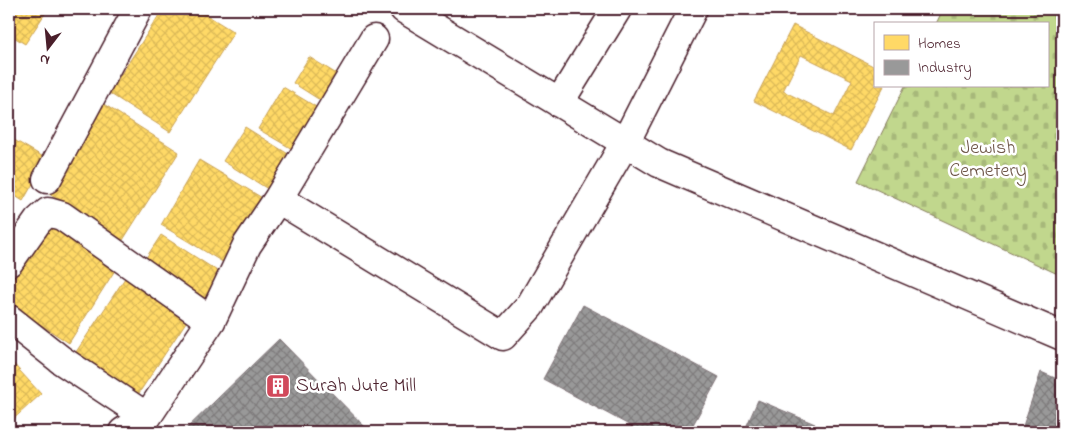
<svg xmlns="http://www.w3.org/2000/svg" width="1071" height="441" viewBox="0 0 1071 441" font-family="'Indie Flower',sans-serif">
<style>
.cemetery{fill:url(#cemetery-stones);stroke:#867b5c}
.homes{fill:url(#homes-cross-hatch);stroke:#c9a154;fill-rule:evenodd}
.industry{fill:url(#industry-cross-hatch);stroke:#817478}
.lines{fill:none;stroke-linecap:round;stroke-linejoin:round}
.minor-casing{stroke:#4a1f2b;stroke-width:31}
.minor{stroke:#fff;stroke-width:28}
.labels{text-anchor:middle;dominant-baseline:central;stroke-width:5;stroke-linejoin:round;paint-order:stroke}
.park-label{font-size:20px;fill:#6e5648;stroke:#fff}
.poi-label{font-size:20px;fill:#4a1f2b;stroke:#fff;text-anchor:start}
</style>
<defs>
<pattern id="cemetery-stones" width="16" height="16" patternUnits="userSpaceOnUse" patternTransform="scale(1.25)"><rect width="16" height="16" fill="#c1d78d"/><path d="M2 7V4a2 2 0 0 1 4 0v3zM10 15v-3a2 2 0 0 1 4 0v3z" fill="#a7b87a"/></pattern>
<pattern id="homes-cross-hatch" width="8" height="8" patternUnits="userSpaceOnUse" patternTransform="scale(1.25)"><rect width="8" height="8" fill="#ffd966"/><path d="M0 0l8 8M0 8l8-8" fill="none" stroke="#dcba59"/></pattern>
<pattern id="industry-cross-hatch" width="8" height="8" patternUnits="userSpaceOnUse" patternTransform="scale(1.25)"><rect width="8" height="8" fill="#999"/><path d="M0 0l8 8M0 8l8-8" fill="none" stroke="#7f7c7d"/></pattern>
</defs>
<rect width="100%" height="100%" fill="#fff"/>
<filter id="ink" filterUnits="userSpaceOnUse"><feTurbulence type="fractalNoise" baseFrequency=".02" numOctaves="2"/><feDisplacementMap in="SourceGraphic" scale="10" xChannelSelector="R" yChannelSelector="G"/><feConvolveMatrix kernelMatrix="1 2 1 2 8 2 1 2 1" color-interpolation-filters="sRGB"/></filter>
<g filter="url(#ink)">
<path class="cemetery" d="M 943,9 L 1062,9 L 1062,276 L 858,181 L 905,86 L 1047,86 L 1047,24 L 936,24 Z"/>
<path class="homes" d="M 9,9 L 48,9 L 25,44 L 9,34 Z
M 163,9 L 197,9 L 234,32 L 170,132 L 109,93 Z
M 793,25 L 875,67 L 875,86 L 884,86 L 851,150 L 754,101 ZM 801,55 L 852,80 L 834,116 L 783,91 Z
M 309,57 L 348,81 L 331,107 L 293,83 Z
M 283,87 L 323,111 L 299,153 L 258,129 Z
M 102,103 L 179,152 L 123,240 L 46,192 Z
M 245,127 L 293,157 L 271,191 L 223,161 Z
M 9,137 L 47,159 L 23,201 L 9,192 Z
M 199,160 L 264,199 L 226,264 L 161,225 Z
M 46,222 L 117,267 L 69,343 L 9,304 L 9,280 Z
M 161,235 L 222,274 L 201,307 L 140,267 Z
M 127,275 L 190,316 L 135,399 L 74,355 Z
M 9,359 L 41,394 L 9,423 Z"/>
<path class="industry" d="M 583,305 L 719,377 L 689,432 L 642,432 L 543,379 Z
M 279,339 L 370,432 L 183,432 Z
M 1041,372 L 1062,381 L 1062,432 L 1037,432 L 1023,426 Z
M 758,400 L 815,424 L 811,432 L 744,432 Z"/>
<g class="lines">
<defs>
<path id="minor" d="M 404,9 L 659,163 L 1062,336
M 559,103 L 617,9
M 47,179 L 138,9
M 278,199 L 503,336 L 530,306 L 625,143 L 693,9
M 9,262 L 38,221 L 48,212 L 62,216 L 211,321
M 9,319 L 61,360 L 147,417
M 123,432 L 147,417 L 211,321 L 247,245 L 278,199 L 374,39"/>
</defs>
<use href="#minor" class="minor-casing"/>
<use href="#minor" class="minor"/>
</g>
</g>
<defs>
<symbol id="building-square" viewBox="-11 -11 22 22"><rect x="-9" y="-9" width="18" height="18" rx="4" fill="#d1495b" stroke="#fff"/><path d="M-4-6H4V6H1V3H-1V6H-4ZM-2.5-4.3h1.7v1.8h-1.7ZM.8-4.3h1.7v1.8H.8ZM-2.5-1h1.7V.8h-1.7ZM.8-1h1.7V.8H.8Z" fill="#fff"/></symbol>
</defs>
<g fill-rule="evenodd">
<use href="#building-square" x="264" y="372" width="28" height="28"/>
</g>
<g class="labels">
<g class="park-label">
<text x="988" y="148">Jewish<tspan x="988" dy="23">Cemetery</tspan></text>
</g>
<g class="poi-label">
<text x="296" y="386">Surah Jute Mill</text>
</g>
</g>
<rect width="1071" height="441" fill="none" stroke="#fff" stroke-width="30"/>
<rect x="15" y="15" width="1041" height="411" fill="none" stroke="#4a1f2b" stroke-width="2" filter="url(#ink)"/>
<rect x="874" y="22" width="175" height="65" fill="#ffffff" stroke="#b7a5aa"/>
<rect x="884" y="35" width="25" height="15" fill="#ffd966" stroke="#b7a5aa"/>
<text x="918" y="48" font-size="15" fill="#4a1f2b">Homes</text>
<rect x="884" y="60" width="25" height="15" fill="#999999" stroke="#b7a5aa"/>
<text x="918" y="72" font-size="15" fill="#4a1f2b">Industry</text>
<g transform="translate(48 48) rotate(196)" stroke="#ffffff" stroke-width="4" paint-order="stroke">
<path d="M0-4L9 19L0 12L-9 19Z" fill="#4a1f2b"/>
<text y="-8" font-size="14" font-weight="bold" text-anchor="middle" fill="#4a1f2b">N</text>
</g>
</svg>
